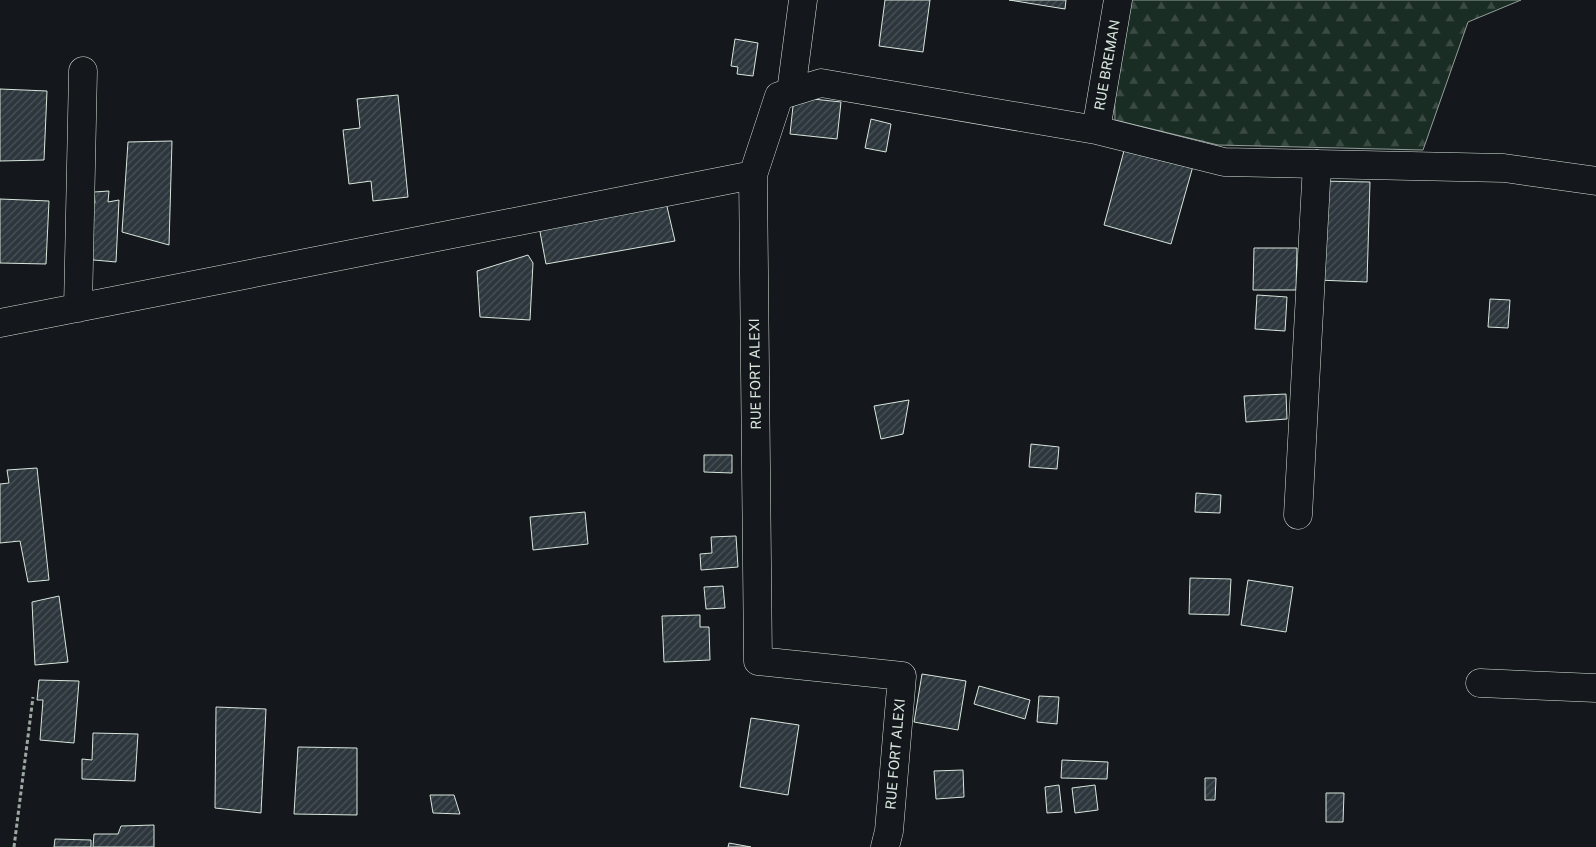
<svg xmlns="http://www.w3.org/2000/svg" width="1596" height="847" viewBox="0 0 1596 847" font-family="'Public Sans',sans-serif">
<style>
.forest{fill:url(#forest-firs);stroke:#939e99}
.building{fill:url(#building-hatch);stroke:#d8e6dc}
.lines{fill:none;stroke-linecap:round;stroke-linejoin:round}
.minor-casing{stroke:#d8e6dc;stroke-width:29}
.path{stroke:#9da8a2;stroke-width:3;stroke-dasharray:4 2.5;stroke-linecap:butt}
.minor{stroke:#14181c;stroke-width:28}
.labels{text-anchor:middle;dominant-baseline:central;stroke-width:4;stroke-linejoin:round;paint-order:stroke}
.street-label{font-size:14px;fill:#d8e6dc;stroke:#14181c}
</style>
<defs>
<pattern id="forest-firs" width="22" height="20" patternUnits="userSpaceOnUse" patternTransform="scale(1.25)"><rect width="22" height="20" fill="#1a2d24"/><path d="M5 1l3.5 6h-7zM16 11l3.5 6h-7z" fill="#3b4b43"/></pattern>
<pattern id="building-hatch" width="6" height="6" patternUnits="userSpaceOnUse" patternTransform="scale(1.25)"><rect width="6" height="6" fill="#2c363c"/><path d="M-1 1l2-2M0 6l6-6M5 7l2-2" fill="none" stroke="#4a5358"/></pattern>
</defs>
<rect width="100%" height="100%" fill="#14181c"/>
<path class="forest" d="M 1126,0 L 1521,0 L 1468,22 L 1423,150 L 1218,145 L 1115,120 L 1114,65 Z"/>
<path class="building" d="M 885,0 L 930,0 L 923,52 L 879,46 Z
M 1009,0 L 1066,0 L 1065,9 Z
M 735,39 L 758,43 L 753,76 L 737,74 L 738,67 L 731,66 Z
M 0,89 L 47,91 L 44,160 L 0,161 Z
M 398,95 L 408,197 L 373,201 L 371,181 L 349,184 L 343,130 L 360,128 L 357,99 Z
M 794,97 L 841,102 L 837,139 L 790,134 Z
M 871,119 L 891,124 L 886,152 L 865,148 Z
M 172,141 L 169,245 L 122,232 L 128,142 Z
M 1125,147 L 1193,166 L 1171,244 L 1104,225 Z
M 1319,181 L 1370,182 L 1367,282 L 1317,280 Z
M 109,191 L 108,202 L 119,200 L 116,262 L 83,259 L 83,202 L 95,203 L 94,192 Z
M 665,198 L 675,241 L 546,264 L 538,221 Z
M 0,199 L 49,201 L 46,264 L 0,263 Z
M 1254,248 L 1297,248 L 1296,290 L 1253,290 Z
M 528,255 L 533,263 L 530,320 L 480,317 L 477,271 Z
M 1257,295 L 1287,297 L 1285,331 L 1255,329 Z
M 1490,299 L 1510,300 L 1508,328 L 1488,327 Z
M 1286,394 L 1287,419 L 1246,422 L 1244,396 Z
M 909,400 L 903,434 L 881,439 L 874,406 Z
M 1031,444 L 1059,447 L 1057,469 L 1029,467 Z
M 704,455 L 732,455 L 732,473 L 704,472 Z
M 37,468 L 49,580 L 28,582 L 20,541 L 0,543 L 0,484 L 9,483 L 7,470 Z
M 1196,493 L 1221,495 L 1220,513 L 1195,512 Z
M 585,512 L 588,544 L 533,550 L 530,517 Z
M 736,536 L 738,567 L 701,570 L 700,554 L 712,553 L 711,537 Z
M 1190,578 L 1231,579 L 1229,615 L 1189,614 Z
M 1248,580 L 1293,587 L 1286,632 L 1241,625 Z
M 723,586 L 725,608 L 706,609 L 704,587 Z
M 59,596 L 68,662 L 35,665 L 32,602 Z
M 700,615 L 700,627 L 709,627 L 710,660 L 664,662 L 662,616 Z
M 922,674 L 966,681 L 958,730 L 914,722 Z
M 39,680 L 79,681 L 74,743 L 40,740 L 43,700 L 37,700 Z
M 979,686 L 1030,700 L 1025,719 L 974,704 Z
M 1039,696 L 1059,697 L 1057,724 L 1037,722 Z
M 216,707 L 266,709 L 261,813 L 215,808 Z
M 751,718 L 799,725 L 788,795 L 740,787 Z
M 93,733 L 138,734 L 135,781 L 82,779 L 82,759 L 92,760 Z
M 298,747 L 357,748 L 357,815 L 294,814 Z
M 1062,760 L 1108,762 L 1107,779 L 1061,778 Z
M 963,770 L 964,797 L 936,799 L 934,771 Z
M 1205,778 L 1216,778 L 1215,800 L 1205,800 Z
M 1059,785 L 1062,812 L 1047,813 L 1045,787 Z
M 1095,785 L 1098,810 L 1075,813 L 1072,788 Z
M 1326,793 L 1344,793 L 1343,822 L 1326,822 Z
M 430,795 L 454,795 L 460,814 L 433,813 Z
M 154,825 L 154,847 L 93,847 L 94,834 L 118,834 L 121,826 Z
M 55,839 L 91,840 L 91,847 L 54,847 Z
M 729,843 L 751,847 L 728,847 Z"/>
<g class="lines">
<defs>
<path id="minor" d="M 791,92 L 803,0
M 1096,130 L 1118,0
M 78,308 L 83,71
M 0,323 L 753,175
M 1298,515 L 1317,164
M 1480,683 L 1596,688
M 885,847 L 889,831 L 902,676 L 758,661 L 753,175 L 779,96 L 821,83 L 1096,130 L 1224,162 L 1504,168 L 1596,181"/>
</defs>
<use href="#minor" class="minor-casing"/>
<path class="path" d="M 14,847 L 33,697"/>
<use href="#minor" class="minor"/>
</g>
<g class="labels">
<g class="street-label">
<text transform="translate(1107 65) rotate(-80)">RUE BREMAN</text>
<text transform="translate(755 374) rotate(-91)">RUE FORT ALEXI</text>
<text transform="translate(895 754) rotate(-85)">RUE FORT ALEXI</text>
</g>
</g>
</svg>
